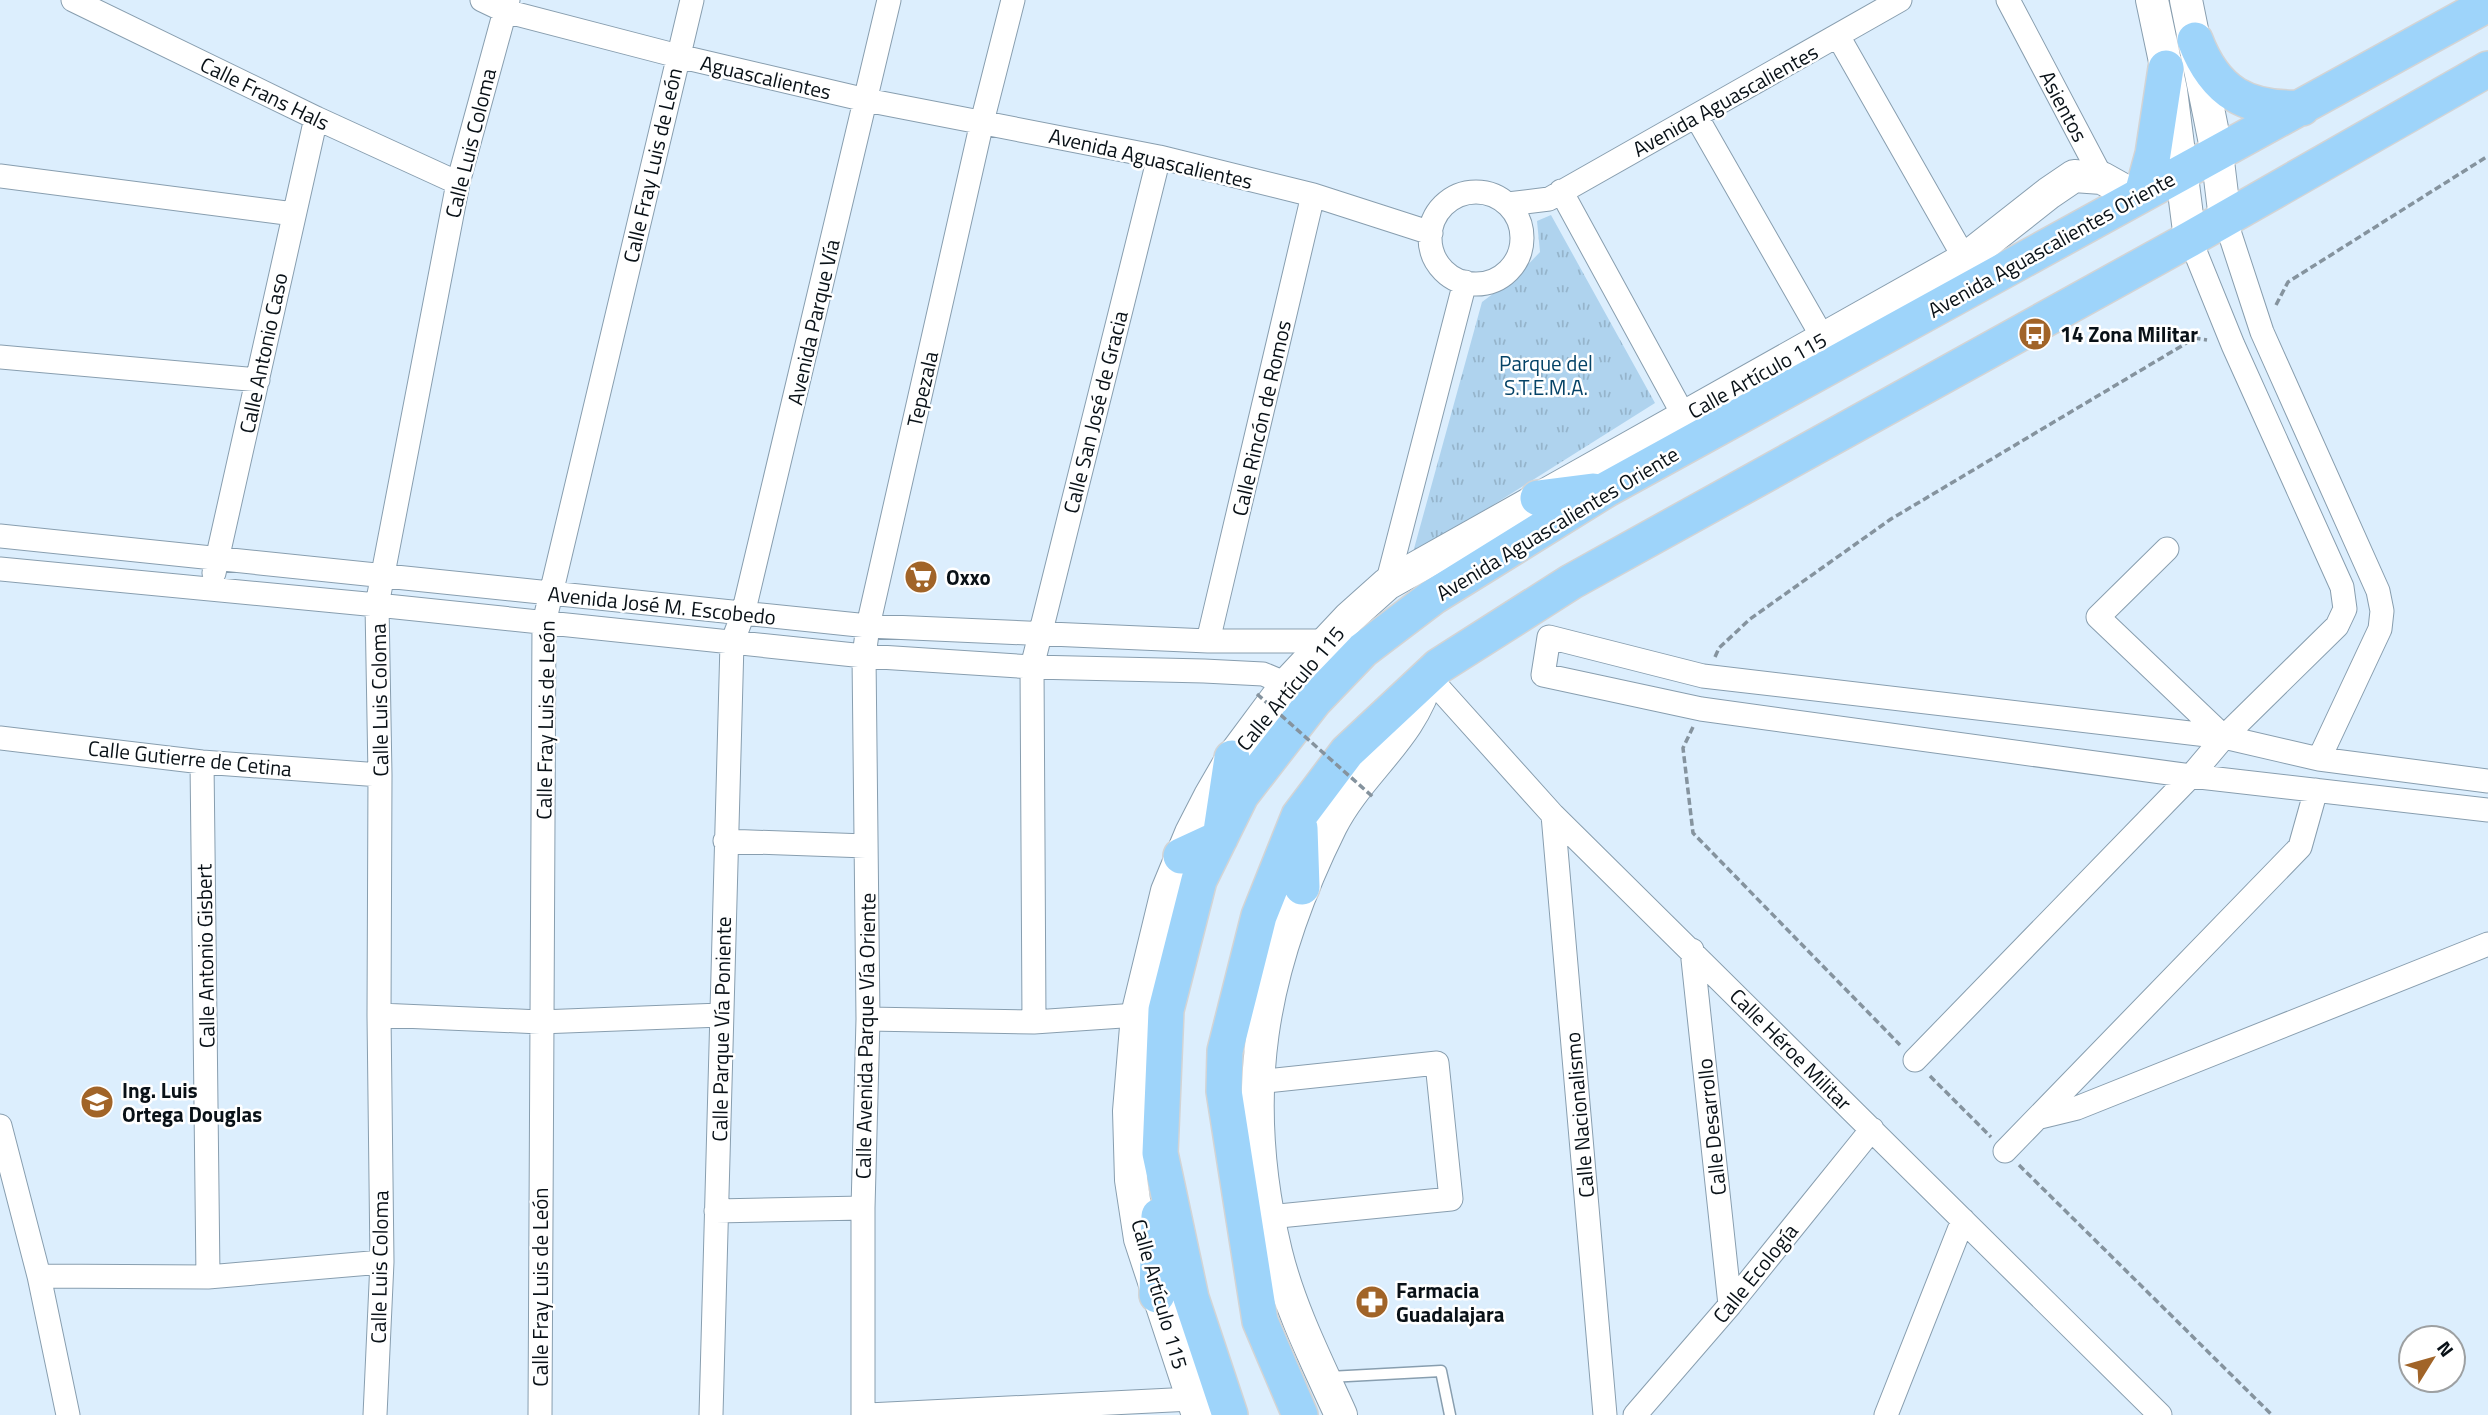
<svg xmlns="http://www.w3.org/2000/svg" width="2488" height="1415" viewBox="0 0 2488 1415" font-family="'Titillium Web',sans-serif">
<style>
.grass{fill:url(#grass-tufts)}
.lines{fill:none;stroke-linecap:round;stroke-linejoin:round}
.lane-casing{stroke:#889eaf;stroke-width:13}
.street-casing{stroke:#889eaf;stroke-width:25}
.secondary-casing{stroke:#889eaf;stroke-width:34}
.primary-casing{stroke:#d3d4d5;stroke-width:38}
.path{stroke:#85939e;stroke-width:3.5;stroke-dasharray:7 3.5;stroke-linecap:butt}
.lane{stroke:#fff;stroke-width:10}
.street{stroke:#fff;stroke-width:23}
.secondary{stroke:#fff;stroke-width:32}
.primary{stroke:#9ed4fa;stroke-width:35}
.path-bridge{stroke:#85939e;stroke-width:3.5;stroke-dasharray:7 3.5;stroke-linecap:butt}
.labels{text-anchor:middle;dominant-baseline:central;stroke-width:5;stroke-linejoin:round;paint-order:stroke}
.street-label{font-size:21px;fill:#091117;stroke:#fff}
.poi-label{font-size:21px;font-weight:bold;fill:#091117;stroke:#fff;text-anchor:start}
.park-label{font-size:21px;fill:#054367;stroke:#fff}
</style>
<defs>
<pattern id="grass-tufts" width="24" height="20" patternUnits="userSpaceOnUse" patternTransform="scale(1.75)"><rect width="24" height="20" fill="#afd3ee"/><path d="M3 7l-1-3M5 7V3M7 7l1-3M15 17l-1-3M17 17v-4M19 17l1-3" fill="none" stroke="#95b4cb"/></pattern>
</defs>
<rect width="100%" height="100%" fill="#dceefd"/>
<path class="grass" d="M 1551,215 L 1655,403 L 1412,556 L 1482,302 L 1518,275 L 1540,252 L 1537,221 Z"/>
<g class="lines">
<defs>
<path id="lane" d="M 1329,1377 L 1441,1371 L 1450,1415"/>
<path id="street" d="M 73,0 L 316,118 L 458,183
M 482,0 L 505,11 L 678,56 L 866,100 L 1159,157 L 1313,195 L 1431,233
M 2008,0 L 2102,178
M 1838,36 L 1965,259
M 1696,116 L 1823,338
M 0,176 L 294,214
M 1561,191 L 1684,416
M1430 238a46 46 0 1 1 92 0a46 46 0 1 1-92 0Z
M 1508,204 L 1549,199 L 1900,0
M 2225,219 L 2262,332 L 2378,591 L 2382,611 L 2380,629 L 2319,759
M 0,357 L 258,380
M 0,536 L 868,626 L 1208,641 L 1325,641
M 2167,549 L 2098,617 L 2224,737
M 0,569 L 377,605 L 864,656 L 1032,667 L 1204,671 L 1263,674 L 1287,684
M 214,573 L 316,118
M 1387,584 L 1465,282
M 1208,641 L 1313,195
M 1428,676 L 1553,815 L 2160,1415
M 0,738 L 202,762 L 380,775
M 202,762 L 208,1277
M 2488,781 L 2319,759 L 2224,737 L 1703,676 L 1549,637 L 1543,675 L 1701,709 L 2191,776 L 2488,810
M 1553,815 L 1605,1415
M 725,841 L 866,846
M 1692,950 L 1730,1305
M 379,1015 L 540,1022 L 721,1015
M 868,1019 L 1034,1022 L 1137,1015
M 1034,1022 L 1032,667 L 1159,157
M 1915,1060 L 2191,776 L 2224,737 L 2337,626 L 2345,609 L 2342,587 L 2233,345 L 2190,239
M 1257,1082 L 1437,1063 L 1451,1199 L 1269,1217
M 2040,1117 L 2077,1108 L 2488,944
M 0,1126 L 39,1276 L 68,1415
M 2005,1151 L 2300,847 L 2316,790
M 716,1211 L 863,1208
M 39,1276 L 208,1277 L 382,1262
M 375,1415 L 382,1262 L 379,1015 L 380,775 L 377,605 L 458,183 L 508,0
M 540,1415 L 544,623 L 692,0
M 711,1415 L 732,643 L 743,614 L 889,0
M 863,1415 L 863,1208 L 868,1019 L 864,656 L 868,626 L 982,122 L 1013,0
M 868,1415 L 1192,1399
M 1635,1415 L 1730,1305 L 1872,1129
M 1886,1415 L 1963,1220"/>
<path id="secondary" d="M 2152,0 L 2171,90 L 2190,239
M 2186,0 L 2217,153 L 2225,219
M 1198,1415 L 1140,1239 L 1131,1180 L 1129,1111 L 1137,1015 L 1167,891 L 1191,833 L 1210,796 L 1232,758 L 1287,684 L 1349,618 L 1387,584 L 1965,259 L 2049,193 L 2074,176 L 2102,178 L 2136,197
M 1341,1415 C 1317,1362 1290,1309 1276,1252 C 1238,1095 1260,969 1331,826 C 1358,772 1413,736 1428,676"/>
<path id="primary" d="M 2195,40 C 2215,93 2247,110 2302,108
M 2142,194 L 2153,154 L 2166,68
M 1538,498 L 1593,491
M 1300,828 L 1302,887
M 1181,856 L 1220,838 L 1232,758
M 1157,1295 L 1159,1216
M 1230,1415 L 1191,1298 L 1160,1153 L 1166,1010 L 1199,880 L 1241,795 L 1314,701 L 1363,650 L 1433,597 L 1607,489 L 2488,4
M 1300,1415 L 1260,1321 L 1224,1091 L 1225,1051 L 1259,916 L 1299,816 L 1347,752 L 1439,666 L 1571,582 L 2190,239 L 2488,69"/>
</defs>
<use href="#lane" class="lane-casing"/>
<use href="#street" class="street-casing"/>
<use href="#secondary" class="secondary-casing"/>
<use href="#primary" class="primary-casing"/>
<path class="path" d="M 2276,305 L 2288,282 L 2488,156
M 1715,657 L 1719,648 L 1750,619 L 1891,519 L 2195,338 L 2207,340
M 1693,727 L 1683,748 L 1693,833 L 1900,1045
M 1930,1076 L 1991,1137
M 2019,1165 L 2272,1415"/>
<use href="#lane" class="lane"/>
<use href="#street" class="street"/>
<use href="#secondary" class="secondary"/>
<use href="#primary" class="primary"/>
<path class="path-bridge" d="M 1257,694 L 1373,797"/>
</g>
<defs>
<symbol id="bus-disc" viewBox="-11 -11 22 22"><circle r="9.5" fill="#a16428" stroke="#fff"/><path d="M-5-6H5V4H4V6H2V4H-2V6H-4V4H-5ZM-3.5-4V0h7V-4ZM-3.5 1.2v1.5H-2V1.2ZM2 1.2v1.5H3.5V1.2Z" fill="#fff"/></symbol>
<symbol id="supermarket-disc" viewBox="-11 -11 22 22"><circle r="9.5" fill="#a16428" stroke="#fff"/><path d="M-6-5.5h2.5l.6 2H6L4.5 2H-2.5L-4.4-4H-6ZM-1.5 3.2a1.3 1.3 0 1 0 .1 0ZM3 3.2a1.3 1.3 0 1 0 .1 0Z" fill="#fff"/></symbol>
<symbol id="school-disc" viewBox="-11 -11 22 22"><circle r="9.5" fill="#a16428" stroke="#fff"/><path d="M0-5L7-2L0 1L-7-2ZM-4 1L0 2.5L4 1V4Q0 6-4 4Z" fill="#fff"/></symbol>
<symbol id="pharmacy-disc" viewBox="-11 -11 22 22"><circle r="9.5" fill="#a16428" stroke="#fff"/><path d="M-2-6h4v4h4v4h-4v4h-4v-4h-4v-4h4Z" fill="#fff"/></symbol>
</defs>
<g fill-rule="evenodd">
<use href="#bus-disc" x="2016" y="315" width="38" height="38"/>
<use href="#supermarket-disc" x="902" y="558" width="38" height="38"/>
<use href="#school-disc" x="78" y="1083" width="38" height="38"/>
<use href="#pharmacy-disc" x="1353" y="1283" width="38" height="38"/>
</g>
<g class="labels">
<g class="street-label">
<text transform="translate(766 77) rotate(13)">Aguascalientes</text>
<text transform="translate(265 93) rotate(26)">Calle Frans Hals</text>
<text transform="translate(1725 100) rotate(-29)">Avenida Aguascalientes</text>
<text transform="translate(2064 106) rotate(62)">Asientos</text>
<text transform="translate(470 143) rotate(-76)">Calle Luis Coloma</text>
<text transform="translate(1151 158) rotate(13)">Avenida Aguascalientes</text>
<text transform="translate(652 165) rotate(-77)">Calle Fray Luis de León</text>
<text transform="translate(2051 244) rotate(-29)">Avenida Aguascalientes Oriente</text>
<text transform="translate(813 322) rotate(-77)">Avenida Parque Vía</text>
<text transform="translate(263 353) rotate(-78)">Calle Antonio Caso</text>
<text transform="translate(1757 375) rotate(-29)">Calle Artículo 115</text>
<text transform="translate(922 389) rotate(-77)">Tepezala</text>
<text transform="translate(1095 412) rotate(-76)">Calle San José de Gracia</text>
<text transform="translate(1261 418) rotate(-77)">Calle Rincón de Romos</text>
<text transform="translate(1557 523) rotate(-31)">Avenida Aguascalientes Oriente</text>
<text transform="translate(662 605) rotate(6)">Avenida José M. Escobedo</text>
<text transform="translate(1290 688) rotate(-50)">Calle Artículo 115</text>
<text transform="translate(379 700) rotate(-91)">Calle Luis Coloma</text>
<text transform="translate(545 720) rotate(-89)">Calle Fray Luis de León</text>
<text transform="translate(190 758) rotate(6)">Calle Gutierre de Cetina</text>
<text transform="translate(205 956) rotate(-91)">Calle Antonio Gisbert</text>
<text transform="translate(721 1029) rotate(-89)">Calle Parque Vía Poniente</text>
<text transform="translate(865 1036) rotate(-89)">Calle Avenida Parque Vía Oriente</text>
<text transform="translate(1791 1049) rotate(45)">Calle Héroe Militar</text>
<text transform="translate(1579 1115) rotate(-95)">Calle Nacionalismo</text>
<text transform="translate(1711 1127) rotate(-96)">Calle Desarrollo</text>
<text transform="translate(379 1267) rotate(-89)">Calle Luis Coloma</text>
<text transform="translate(1755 1273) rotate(-51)">Calle Ecología</text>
<text transform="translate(540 1287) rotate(-90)">Calle Fray Luis de León</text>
<text transform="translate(1160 1294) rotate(74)">Calle Artículo 115</text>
</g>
<g class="poi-label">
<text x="2060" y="334">14 Zona Militar</text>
<text x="946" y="577">Oxxo</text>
<text x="122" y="1090">Ing. Luis<tspan x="122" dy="24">Ortega Douglas</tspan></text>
<text x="1396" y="1290">Farmacia<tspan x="1396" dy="24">Guadalajara</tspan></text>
</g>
<g class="park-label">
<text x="1546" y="363">Parque del<tspan x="1546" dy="24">S.T.E.M.A.</tspan></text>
</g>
</g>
<g transform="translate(2432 1359) rotate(53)"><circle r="33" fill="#ffffff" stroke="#9da0a2" stroke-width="2"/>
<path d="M0-5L12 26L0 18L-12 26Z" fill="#a16428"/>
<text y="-10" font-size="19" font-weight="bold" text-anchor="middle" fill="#091117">N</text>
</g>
</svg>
